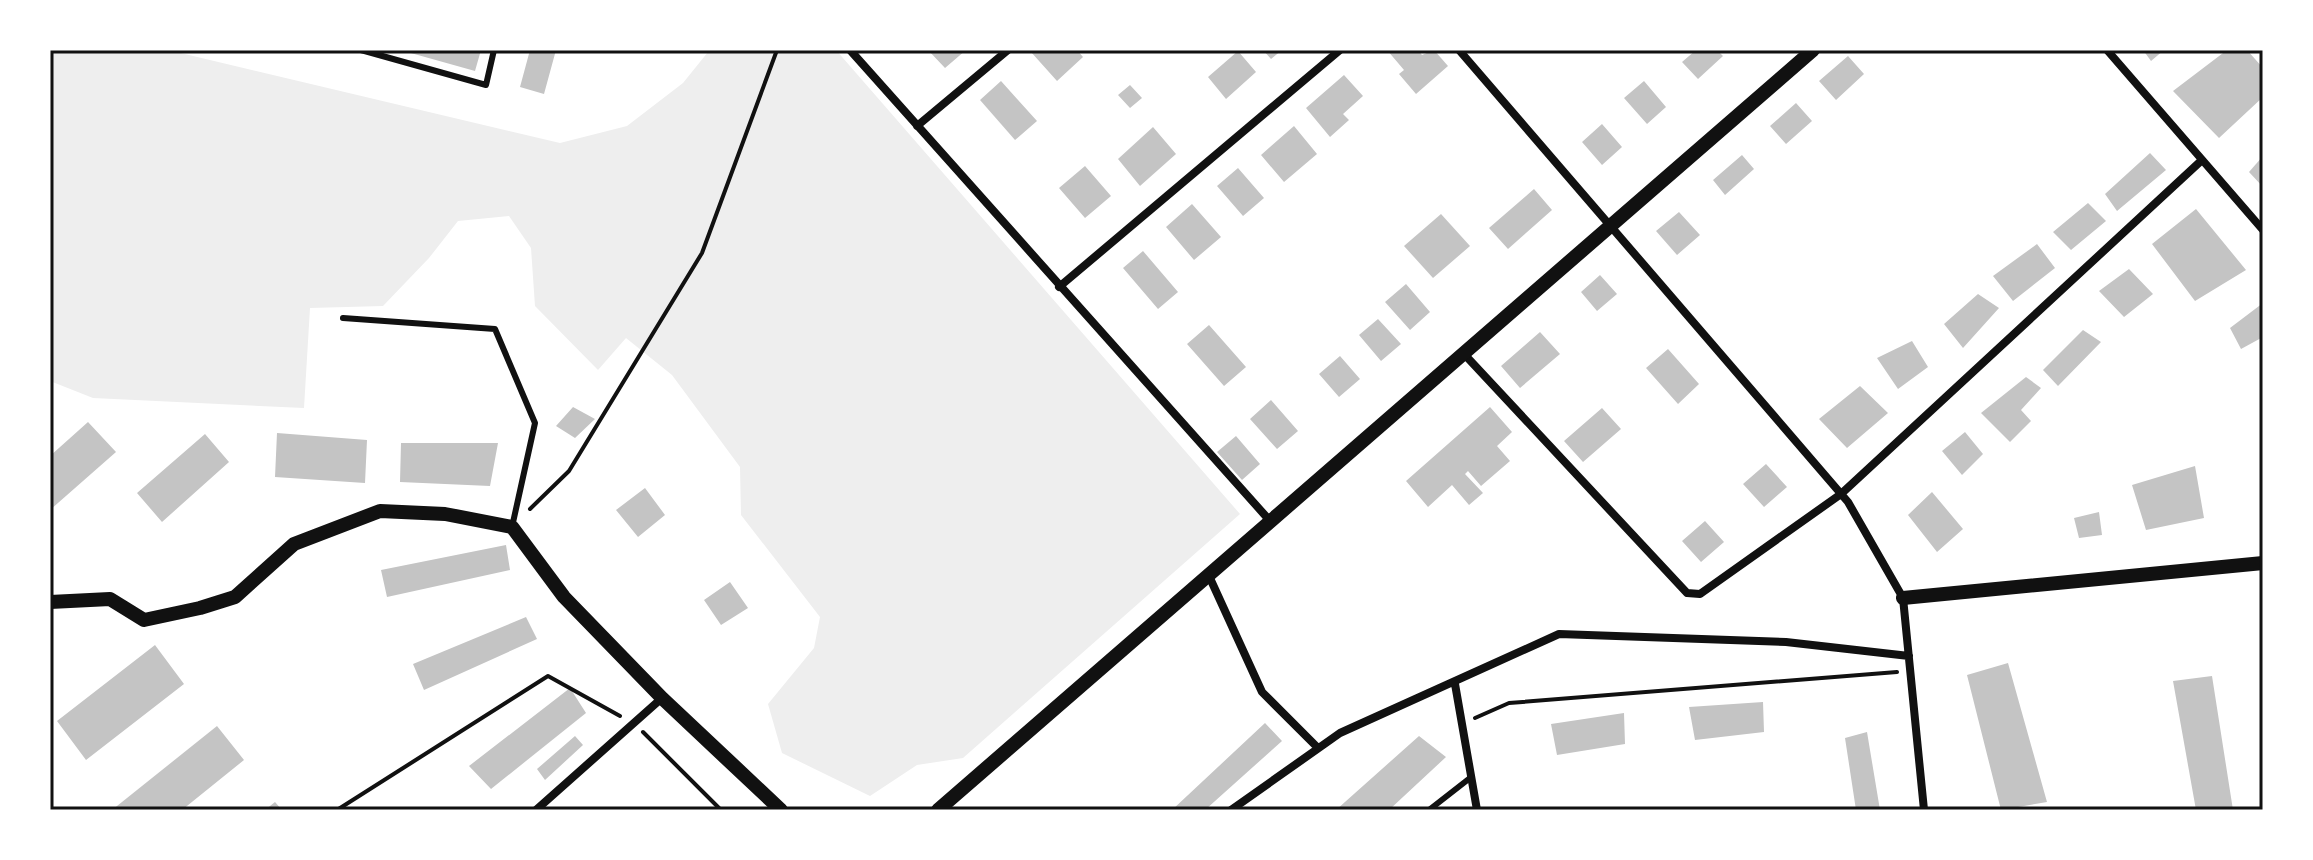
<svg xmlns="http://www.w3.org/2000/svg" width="2313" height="860" viewBox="0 0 2313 860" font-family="'Noto Sans',sans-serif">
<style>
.green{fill:#eee}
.building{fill:#c4c4c4}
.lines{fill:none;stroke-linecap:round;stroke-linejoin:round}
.path{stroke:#111;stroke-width:4}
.service{stroke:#111;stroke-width:6}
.minor{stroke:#111;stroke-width:8}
.tertiary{stroke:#111;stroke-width:14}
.neatline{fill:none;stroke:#111;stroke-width:3}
</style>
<rect width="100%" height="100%" fill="#fff"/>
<path class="green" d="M 50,50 L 168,50 L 560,143 L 627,126 L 683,83 L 708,52 L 836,50 L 1240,514 L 963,758 L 917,765 L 870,796 L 782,753 L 768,704 L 814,648 L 820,617 L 741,515 L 740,467 L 672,375 L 626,338 L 598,370 L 535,306 L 531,248 L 509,216 L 458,221 L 429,258 L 383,306 L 310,308 L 304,408 L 93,398 L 50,381 Z"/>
<path class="building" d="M 400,50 L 481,50 L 475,71 Z
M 530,50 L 556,50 L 544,94 L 520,87 Z
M 928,50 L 966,50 L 945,68 Z
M 1034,50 L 1077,50 L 1083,57 L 1057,81 L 1031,52 Z
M 1263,50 L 1282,50 L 1271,59 Z
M 1387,50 L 1418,50 L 1422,55 L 1434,50 L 1448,66 L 1416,94 L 1399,74 L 1404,70 Z
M 1696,50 L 1717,50 L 1723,56 L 1698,79 L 1682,62 Z
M 2143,50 L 2164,50 L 2151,61 Z
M 2227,50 L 2247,50 L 2263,68 L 2263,97 L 2219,138 L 2173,91 Z
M 1238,51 L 1256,72 L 1226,99 L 1208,77 Z
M 1848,56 L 1864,74 L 1836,100 L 1819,81 Z
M 1344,75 L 1363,96 L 1343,114 L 1349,120 L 1330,137 L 1306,108 Z
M 1001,81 L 1037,121 L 1015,140 L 980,100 Z
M 1644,81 L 1666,107 L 1647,124 L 1624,98 Z
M 1130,85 L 1142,98 L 1130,108 L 1118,95 Z
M 1796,103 L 1812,121 L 1786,144 L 1770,126 Z
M 1602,124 L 1622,147 L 1602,165 L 1582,142 Z
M 1294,126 L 1317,154 L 1284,182 L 1261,155 Z
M 1153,127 L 1176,154 L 1140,186 L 1118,159 Z
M 2150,153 L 2166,170 L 2117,211 L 2105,194 Z
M 1742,155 L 1754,169 L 1725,195 L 1713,180 Z
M 2263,156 L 2263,187 L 2249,172 Z
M 1085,166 L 1111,196 L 1085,218 L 1059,188 Z
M 1238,168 L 1264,198 L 1243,216 L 1217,186 Z
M 1534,189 L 1552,210 L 1508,249 L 1489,228 Z
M 2088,203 L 2106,221 L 2071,250 L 2053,232 Z
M 1192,204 L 1221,237 L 1194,260 L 1166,227 Z
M 2196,209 L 2246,270 L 2195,301 L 2152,244 Z
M 1679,212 L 1700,235 L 1677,255 L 1656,231 Z
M 1441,214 L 1470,246 L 1433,278 L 1404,246 Z
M 2037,244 L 2055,268 L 2013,301 L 1993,276 Z
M 1143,251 L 1178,292 L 1158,309 L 1123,268 Z
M 2129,269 L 2153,294 L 2124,317 L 2099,291 Z
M 1600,275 L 1617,294 L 1597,311 L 1581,292 Z
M 1406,284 L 1430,312 L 1410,330 L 1385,302 Z
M 1978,294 L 1999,308 L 1963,348 L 1944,324 Z
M 2263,303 L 2263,337 L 2241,349 L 2230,328 Z
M 1378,319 L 1401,344 L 1381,361 L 1359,335 Z
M 1209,325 L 1246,367 L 1224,386 L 1187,344 Z
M 2083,330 L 2101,342 L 2058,386 L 2043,370 Z
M 1540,332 L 1560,354 L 1520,388 L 1501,366 Z
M 1912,341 L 1928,367 L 1898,389 L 1877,358 Z
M 1668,349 L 1699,384 L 1678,404 L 1646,368 Z
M 1340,356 L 1360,379 L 1339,397 L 1319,374 Z
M 2026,377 L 2041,388 L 2021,410 L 2031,421 L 2010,442 L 1981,413 Z
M 1860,386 L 1888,413 L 1847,448 L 1819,419 Z
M 1271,400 L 1298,431 L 1277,449 L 1250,419 Z
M 573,407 L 595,419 L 575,438 L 556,426 Z
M 1490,407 L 1512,432 L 1497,446 L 1510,461 L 1481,486 L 1468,471 L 1465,474 L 1483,493 L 1469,505 L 1452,485 L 1428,507 L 1406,481 Z
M 1602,408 L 1621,429 L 1583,462 L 1564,441 Z
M 88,422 L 116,452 L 50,510 L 50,456 Z
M 1965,432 L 1983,454 L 1962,475 L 1942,451 Z
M 277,433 L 367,440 L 365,483 L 275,477 Z
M 205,434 L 229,462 L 162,522 L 137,493 Z
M 1236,436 L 1260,464 L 1242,480 L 1217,452 Z
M 401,443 L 498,443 L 490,486 L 400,482 Z
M 1766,464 L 1787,487 L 1764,507 L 1743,484 Z
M 2195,466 L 2204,518 L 2146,530 L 2132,485 Z
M 645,488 L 665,515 L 638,537 L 616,510 Z
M 1932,492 L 1963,529 L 1937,552 L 1908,515 Z
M 2099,512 L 2102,535 L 2079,538 L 2074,518 Z
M 1705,521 L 1724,542 L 1701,562 L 1682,541 Z
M 506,545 L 510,570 L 387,597 L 381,570 Z
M 730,582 L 748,608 L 721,625 L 704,600 Z
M 526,617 L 537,639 L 424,690 L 413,664 Z
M 155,645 L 184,684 L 86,760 L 57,721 Z
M 2008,663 L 2047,802 L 2001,810 L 1967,675 Z
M 2212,676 L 2233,810 L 2196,810 L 2173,681 Z
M 570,688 L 586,713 L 491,789 L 469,766 Z
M 1763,702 L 1764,732 L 1695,740 L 1689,707 Z
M 1624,713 L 1625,744 L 1557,755 L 1551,724 Z
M 1265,723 L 1282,741 L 1205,810 L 1172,810 Z
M 217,726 L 244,760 L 182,810 L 112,810 Z
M 1867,732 L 1880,810 L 1856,810 L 1845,738 Z
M 575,736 L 583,745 L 545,780 L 537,769 Z
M 1419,736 L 1446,757 L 1389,810 L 1336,810 Z
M 275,802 L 282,810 L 265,810 Z"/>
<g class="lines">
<path class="path" d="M 530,509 L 569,471 L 702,253 L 777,50
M 1475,718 L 1509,703 L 1897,672
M 643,732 L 721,810
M 337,810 L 548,676 L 620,716"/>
<path class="service" d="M 361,50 L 486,85 L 494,50
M 343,318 L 495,329 L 535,423 L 512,527
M 1429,810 L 1470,778"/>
<path class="minor" d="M 850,50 L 1271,522
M 1459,50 L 1848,502 L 1903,598 L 1924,810
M 2107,50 L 2263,230
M 917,126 L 1008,50
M 1059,287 L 1340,50
M 1465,355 L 1687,593 L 1700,594 L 1841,494 L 2202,160
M 1209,576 L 1262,692 L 1318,748
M 1455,684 L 1477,810
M 536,810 L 662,698
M 1231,810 L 1340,733 L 1559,634 L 1786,642 L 1909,656"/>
<path class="tertiary" d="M 1903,598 L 2263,563
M 50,602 L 110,599 L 144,620 L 200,608 L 235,597 L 294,544 L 380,511 L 445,514 L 512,527 L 564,597 L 662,698 L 781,810
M 938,810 L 1813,50"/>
</g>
<rect width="2313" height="860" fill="none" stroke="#ffffff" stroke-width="104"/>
<rect x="52" y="52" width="2209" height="756" class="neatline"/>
</svg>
